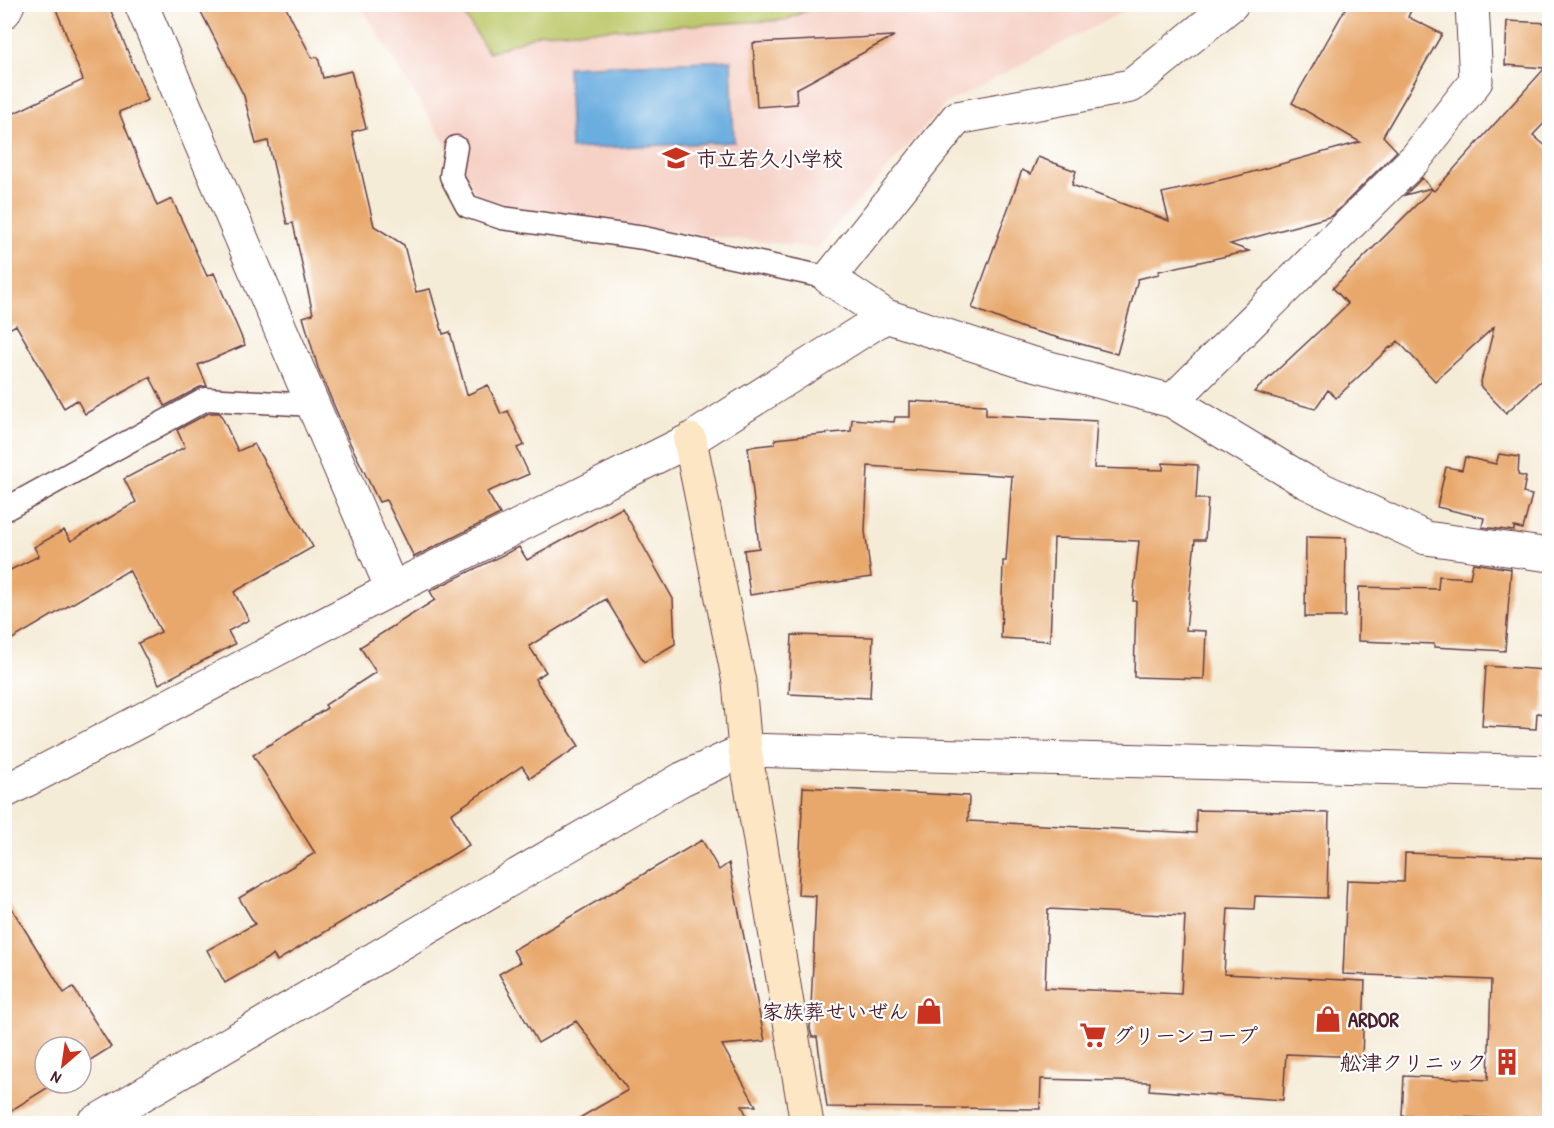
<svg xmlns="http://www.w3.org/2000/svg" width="1554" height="1128" viewBox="0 0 1554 1128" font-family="'Patrick Hand','Klee One',sans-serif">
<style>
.built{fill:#f6d1c6}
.green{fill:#bcc869;stroke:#83744a;stroke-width:1.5}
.water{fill:#6aaddf;stroke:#5a6685;stroke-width:1.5}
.building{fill:#e8a86c;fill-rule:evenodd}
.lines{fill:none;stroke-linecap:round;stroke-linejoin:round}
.lane-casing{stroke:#643e45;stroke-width:25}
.street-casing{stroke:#643e45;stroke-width:35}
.secondary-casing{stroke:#643e45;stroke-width:35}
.lane{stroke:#fff;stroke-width:22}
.street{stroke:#fff;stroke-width:33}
.secondary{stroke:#fce6c4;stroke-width:33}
.labels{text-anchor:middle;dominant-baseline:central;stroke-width:4.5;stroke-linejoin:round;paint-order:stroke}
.poi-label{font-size:21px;font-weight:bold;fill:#4a1f2b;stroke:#fff;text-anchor:start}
</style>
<rect width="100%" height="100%" fill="#fff"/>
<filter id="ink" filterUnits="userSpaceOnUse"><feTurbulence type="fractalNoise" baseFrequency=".0167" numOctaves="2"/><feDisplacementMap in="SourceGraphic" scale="12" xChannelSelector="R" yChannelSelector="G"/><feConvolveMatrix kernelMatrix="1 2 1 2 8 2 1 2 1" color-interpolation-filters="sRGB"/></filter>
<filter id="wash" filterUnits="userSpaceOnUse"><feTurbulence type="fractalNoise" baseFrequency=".008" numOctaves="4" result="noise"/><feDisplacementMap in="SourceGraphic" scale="24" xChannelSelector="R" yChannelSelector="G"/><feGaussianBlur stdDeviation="1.35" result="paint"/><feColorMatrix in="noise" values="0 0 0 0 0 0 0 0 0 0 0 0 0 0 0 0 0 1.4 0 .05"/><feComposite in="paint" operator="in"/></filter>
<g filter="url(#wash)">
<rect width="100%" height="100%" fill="#f5ecd8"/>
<path class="built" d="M 360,5 L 1136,5 L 945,104 L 817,248 L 487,211 Z"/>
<path class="green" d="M 458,5 L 818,5 L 786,20 L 541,33 L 489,53 Z"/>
<path class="water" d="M 731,60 L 734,142 L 571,149 L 568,67 Z"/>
<g id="blocks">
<path class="building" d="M 54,4 L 108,4 L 148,100 L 119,112 L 157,206 L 172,199 L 207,276 L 214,273 L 245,345 L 198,365 L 207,386 L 200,387 L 165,406 L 150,377 L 85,414 L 77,400 L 64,408 L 16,325 L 4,332 L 4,118 L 83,80 L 69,45 L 70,44 Z
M 197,4 L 284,4 L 312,58 L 318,57 L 323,78 L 351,71 L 366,128 L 352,132 L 374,226 L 404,245 L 416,292 L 430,289 L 443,334 L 450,332 L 467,395 L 488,385 L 501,414 L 508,411 L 524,445 L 517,448 L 529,474 L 487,492 L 500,514 L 414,557 L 386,500 L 379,502 L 350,443 L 318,368 L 303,317 L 313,314 L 293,223 L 287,224 L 268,141 L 256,144 L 244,96 Z
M 1348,4 L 1414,4 L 1408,17 L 1442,34 L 1383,136 L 1397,151 L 1332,216 L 1230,244 L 1249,251 L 1159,271 L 1159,274 L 1138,279 L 1117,354 L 1023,328 L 972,308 L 1022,170 L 1031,174 L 1038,157 L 1076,171 L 1072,185 L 1169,221 L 1162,193 L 1238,176 L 1360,142 L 1292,103 Z
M 1507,21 L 1550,23 L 1550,117 L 1533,135 L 1550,150 L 1550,372 L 1506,413 L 1480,386 L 1494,327 L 1435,381 L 1398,341 L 1391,348 L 1390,347 L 1336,398 L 1328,390 L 1315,409 L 1254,392 L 1348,304 L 1333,288 L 1432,189 L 1434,191 L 1545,68 L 1505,65 Z
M 894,36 L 796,89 L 797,104 L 757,107 L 753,43 Z
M 1422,178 L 1431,188 L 1405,195 Z
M 910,401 L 986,405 L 986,415 L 1097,421 L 1094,468 L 1163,470 L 1163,463 L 1198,465 L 1196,499 L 1208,499 L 1205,540 L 1195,540 L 1186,630 L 1206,631 L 1204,679 L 1134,677 L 1136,601 L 1133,601 L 1139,541 L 1054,538 L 1050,641 L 1001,638 L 1003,561 L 1006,561 L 1012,476 L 868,466 L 865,531 L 871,577 L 750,595 L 744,550 L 759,548 L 748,447 L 775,444 L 775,439 L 851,431 L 852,419 L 894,422 L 895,417 L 910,417 Z
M 209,413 L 220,413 L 238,451 L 254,444 L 313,547 L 234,592 L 249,620 L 228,631 L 235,644 L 159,684 L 138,643 L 161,632 L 129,570 L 4,644 L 4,573 L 39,556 L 34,547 L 64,530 L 71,541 L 136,502 L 124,479 L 185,447 L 177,430 Z
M 1499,454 L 1519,457 L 1518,475 L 1526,477 L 1523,493 L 1532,495 L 1523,529 L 1514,527 L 1514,531 L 1482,527 L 1484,518 L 1437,507 L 1446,467 L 1462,470 L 1465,457 L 1496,464 Z
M 622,508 L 673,599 L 675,644 L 644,662 L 606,599 L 529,646 L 546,672 L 535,679 L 579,746 L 530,778 L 522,766 L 451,814 L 469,845 L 277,961 L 273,955 L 225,983 L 207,950 L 255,924 L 239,898 L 315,853 L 253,755 L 327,708 L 325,705 L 376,672 L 360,647 L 435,600 L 430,591 L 519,547 L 527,560 Z
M 1306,537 L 1346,538 L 1345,617 L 1305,617 Z
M 1473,563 L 1511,569 L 1505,651 L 1434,647 L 1434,644 L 1358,641 L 1359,587 L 1438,589 L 1439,576 L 1470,578 Z
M 792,635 L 873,637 L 870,698 L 789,694 Z
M 1486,666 L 1545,670 L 1543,714 L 1537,713 L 1536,729 L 1482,726 Z
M 803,787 L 969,796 L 968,821 L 1196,833 L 1196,810 L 1329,813 L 1327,898 L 1255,896 L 1254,909 L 1228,908 L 1224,974 L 1365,981 L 1362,1057 L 1286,1054 L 1283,1100 L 1149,1090 L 1150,1082 L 1041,1079 L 1040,1109 L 827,1107 L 817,1037 L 812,1037 L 810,1029 L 816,896 L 798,895 ZM 1048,909 L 1185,916 L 1181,994 L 1045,988 Z
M 702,840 L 719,870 L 729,863 L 765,1041 L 722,1045 L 756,1106 L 742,1106 L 751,1124 L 569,1124 L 628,1090 L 576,1021 L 538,1043 L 499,974 L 520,962 L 513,950 Z
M 1405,853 L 1550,858 L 1550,1122 L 1523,1121 L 1523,1123 L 1487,1122 L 1487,1118 L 1402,1116 L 1404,1076 L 1488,1080 L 1491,980 L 1343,974 L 1347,880 L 1404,882 Z
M 4,896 L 64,993 L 73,987 L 111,1047 L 81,1066 L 81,1047 L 45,1047 L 45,1083 L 55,1083 L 4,1115 Z"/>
</g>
</g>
<g filter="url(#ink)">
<use href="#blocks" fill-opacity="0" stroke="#643e45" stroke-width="1.5"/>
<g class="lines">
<defs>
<path id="lane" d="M 456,147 L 451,176 L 467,206 L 502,218 L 644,238 L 829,278
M 4,510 L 206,399 L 313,405"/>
<path id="street" d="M 141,4 L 392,589
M 4,12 L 8,4
M 886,316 L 829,278 L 957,118 L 1131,86 L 1232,4
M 1172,401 L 1306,482 L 1426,538 L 1550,555
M 4,792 L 392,589 L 690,440 L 886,316 L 1027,362 L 1172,401 L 1416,158 L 1476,81 L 1472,4
M 92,1124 L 682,779 L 745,750 L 1550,772"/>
<path id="secondary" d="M 690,440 L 739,682 L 745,750 L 807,1124"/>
</defs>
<use href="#lane" class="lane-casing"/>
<use href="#street" class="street-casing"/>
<use href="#secondary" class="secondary-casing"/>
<use href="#lane" class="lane"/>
<use href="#street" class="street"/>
<use href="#secondary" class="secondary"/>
</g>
</g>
<defs>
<symbol id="school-bare" viewBox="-9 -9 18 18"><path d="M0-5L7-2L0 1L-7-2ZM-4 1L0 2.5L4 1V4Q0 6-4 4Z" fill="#c8321e" stroke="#fff" stroke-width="2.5" paint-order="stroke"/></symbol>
<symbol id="shop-bare" viewBox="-9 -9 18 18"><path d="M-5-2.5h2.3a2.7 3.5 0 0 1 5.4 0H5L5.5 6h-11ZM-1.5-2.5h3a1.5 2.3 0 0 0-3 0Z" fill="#c8321e" stroke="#fff" stroke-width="2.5" paint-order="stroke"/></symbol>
<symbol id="supermarket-bare" viewBox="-9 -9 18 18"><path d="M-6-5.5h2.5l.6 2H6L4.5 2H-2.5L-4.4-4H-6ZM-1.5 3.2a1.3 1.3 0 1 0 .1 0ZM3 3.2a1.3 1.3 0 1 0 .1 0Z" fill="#c8321e" stroke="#fff" stroke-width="2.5" paint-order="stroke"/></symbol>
<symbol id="building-bare" viewBox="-9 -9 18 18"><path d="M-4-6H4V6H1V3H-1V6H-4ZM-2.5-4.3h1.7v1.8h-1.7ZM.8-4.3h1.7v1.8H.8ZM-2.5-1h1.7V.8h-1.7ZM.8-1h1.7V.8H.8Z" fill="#c8321e" stroke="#fff" stroke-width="2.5" paint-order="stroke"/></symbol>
</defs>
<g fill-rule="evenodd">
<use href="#school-bare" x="657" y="139" width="38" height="38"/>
<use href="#shop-bare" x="910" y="992" width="38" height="38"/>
<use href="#shop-bare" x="1309" y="1000" width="38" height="38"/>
<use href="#supermarket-bare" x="1074" y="1016" width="38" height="38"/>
<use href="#building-bare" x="1488" y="1043" width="38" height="38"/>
</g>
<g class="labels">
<g class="poi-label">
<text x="696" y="158">市立若久小学校</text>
<text x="909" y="1011" text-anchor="end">家族葬せいぜん</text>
<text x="1348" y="1019">ARDOR</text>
<text x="1113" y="1035">グリーンコープ</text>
<text x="1487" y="1062" text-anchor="end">舩津クリニック</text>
</g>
</g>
<rect width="1554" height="1128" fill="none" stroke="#fff" stroke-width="24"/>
<g transform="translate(63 1065) rotate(209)"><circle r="28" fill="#ffffff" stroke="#b7a5aa" stroke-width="1.5"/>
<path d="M0-4.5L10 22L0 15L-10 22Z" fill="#c8321e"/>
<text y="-9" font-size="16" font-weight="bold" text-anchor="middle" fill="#4a1f2b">N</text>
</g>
</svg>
